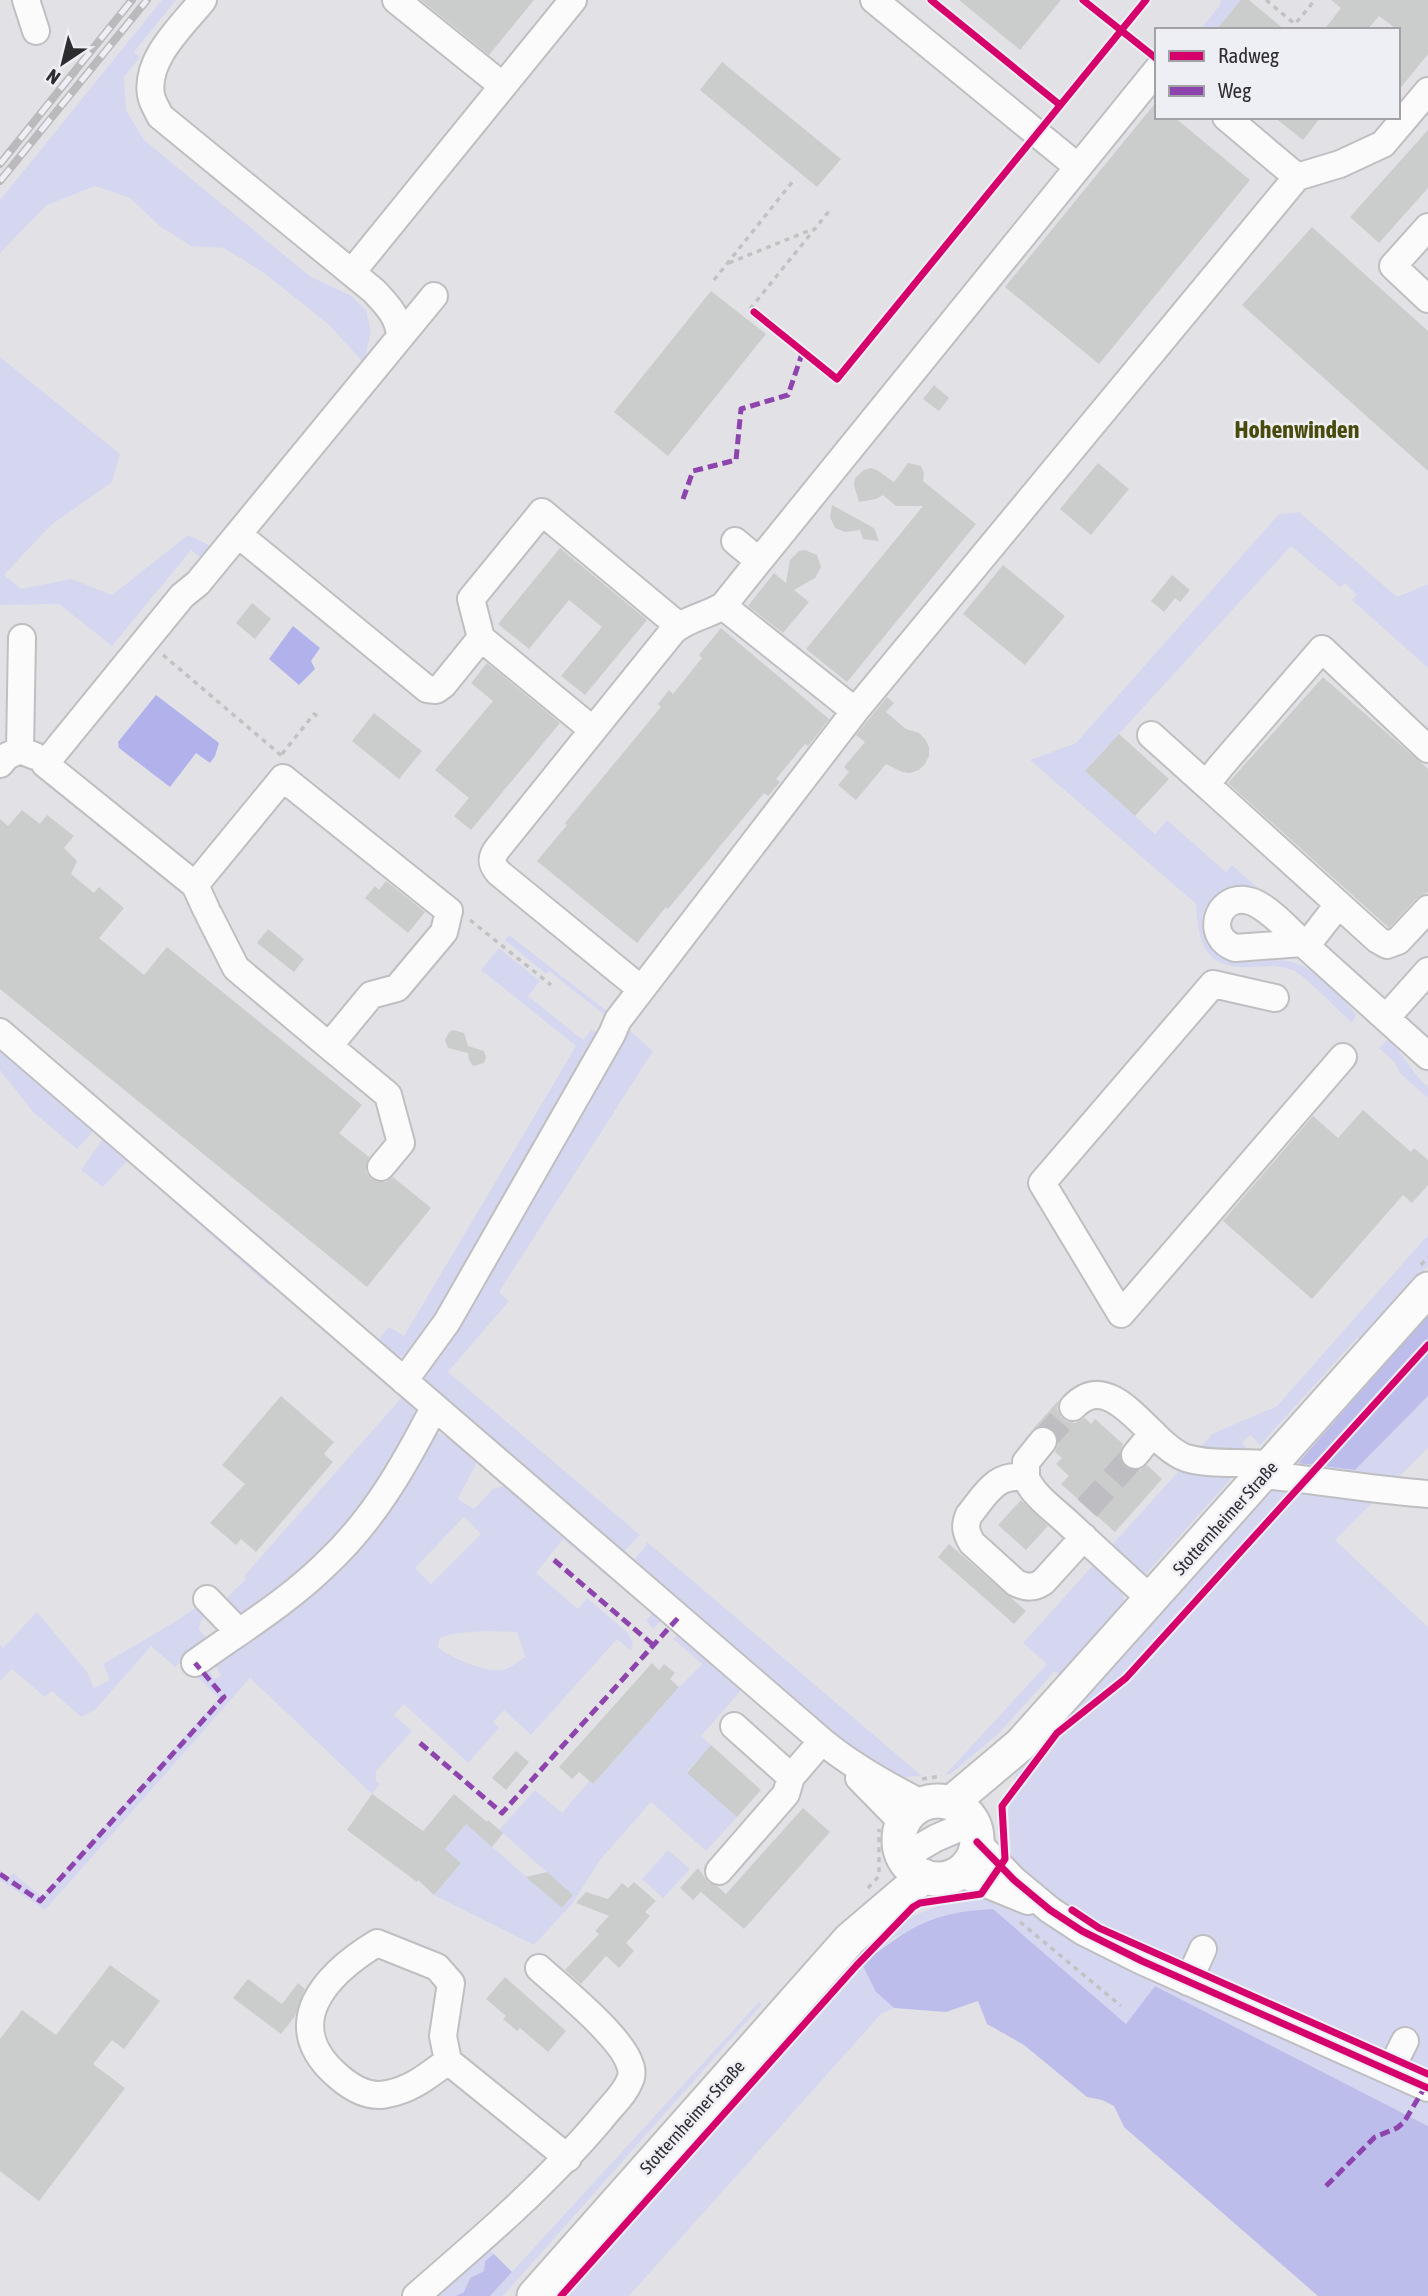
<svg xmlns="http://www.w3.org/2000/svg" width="1428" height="2296" viewBox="0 0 1428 2296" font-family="'Asap Condensed',sans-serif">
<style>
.green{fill:#d5d7f0;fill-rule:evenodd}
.forest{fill:#bdbdec}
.water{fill:#b1b1eb}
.building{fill:#cbcccc}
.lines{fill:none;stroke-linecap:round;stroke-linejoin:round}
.minor-tunnel{stroke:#bebec2;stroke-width:26;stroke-dasharray:26 13;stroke-linecap:butt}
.minor-casing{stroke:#bfbfc2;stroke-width:30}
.major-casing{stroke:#bfbfc2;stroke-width:37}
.path{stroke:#c2c2c3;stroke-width:3.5;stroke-dasharray:5 5;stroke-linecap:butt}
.minor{stroke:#fbfbfb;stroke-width:26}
.major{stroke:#fbfbfb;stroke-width:33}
.rail-casing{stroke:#bababc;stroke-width:8}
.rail{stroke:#eeeef5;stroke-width:5;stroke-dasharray:16;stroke-linecap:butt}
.quiet{stroke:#8e44ad;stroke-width:5;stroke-dasharray:10 5;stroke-linecap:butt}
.cycleway-casing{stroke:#eeeef5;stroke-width:11}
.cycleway{stroke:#d6006c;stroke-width:7}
.labels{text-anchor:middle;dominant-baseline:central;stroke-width:5;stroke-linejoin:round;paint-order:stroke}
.street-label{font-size:18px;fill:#2d2d30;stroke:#eeeef5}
.district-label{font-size:24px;font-weight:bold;fill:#494b0d;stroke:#eeeef5}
</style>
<rect width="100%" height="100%" fill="#e2e2e6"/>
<path class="green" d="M 162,0 L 176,0 L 134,52 L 140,57 L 124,77 L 126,110 L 144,140 L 311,277 L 350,295 L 366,310 L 371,331 L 364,363 L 328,324 L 264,273 L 224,248 L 191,246 L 161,227 L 130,198 L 95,186 L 47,205 L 0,253 L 0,200 Z
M 1221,0 L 1241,0 L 1216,30 L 1200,30 L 1220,5 Z
M 0,357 L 120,454 L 112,482 L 51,525 L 4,575 L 21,589 L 71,579 L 112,595 L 188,535 L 215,548 L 204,561 L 191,550 L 112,646 L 59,604 L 0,605 Z
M 1299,512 L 1397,597 L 1428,584 L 1428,668 L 1352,600 L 1357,595 L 1345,583 L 1340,587 L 1291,546 L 1085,771 L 1155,834 L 1167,820 L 1226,872 L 1232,865 L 1259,889 C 1220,872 1183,917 1212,949 C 1234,973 1268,954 1295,963 C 1318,970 1342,996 1356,1015 L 1352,1023 C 1340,1012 1305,975 1292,970 C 1280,965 1267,966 1255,967 C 1205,969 1199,948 1196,904 L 1030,760 L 1076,743 L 1279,514 Z
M 509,935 L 608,1012 L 606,1016 L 549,971 L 546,974 L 505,940 Z
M 499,948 L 540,981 L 528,996 L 583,1040 L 592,1029 L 599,1035 L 440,1313 L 408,1356 L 397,1357 L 378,1340 L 389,1327 L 404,1336 L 576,1046 L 481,970 Z
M 627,1028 L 653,1051 L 499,1292 L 509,1301 L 448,1372 L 640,1535 L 623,1552 L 617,1553 L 421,1381 L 424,1367 Z
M 1388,1039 C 1403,1054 1412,1073 1428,1087 L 1428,1098 L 1401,1074 L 1394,1062 L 1379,1048 Z
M 0,1041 L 98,1127 L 77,1149 L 33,1112 L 0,1070 Z
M 111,1137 L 273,1282 L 269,1286 L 127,1161 L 103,1187 L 81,1170 L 103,1139 Z
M 1428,1235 L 1428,1266 L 1396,1303 L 1365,1343 L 1358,1337 L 1260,1445 L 1250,1435 L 1242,1443 L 1248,1449 L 1246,1452 L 1196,1451 L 1212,1434 L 1277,1406 Z
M 404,1395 L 415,1405 L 414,1426 L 374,1492 L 315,1561 L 244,1618 L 225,1599 L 246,1579 L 244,1576 Z
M 1428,1396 L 1428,1448 L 1335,1540 L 1428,1627 L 1428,2126 L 1155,1986 L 1126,2024 L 993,1910 L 895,1937 L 880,1950 L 876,1992 L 894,2008 L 881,2014 L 629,2296 L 565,2296 L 835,1992 L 909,1918 L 937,1906 L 976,1900 L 992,1891 L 1006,1868 L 1011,1852 L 1008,1809 L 1015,1776 L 1053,1727 L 1118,1660 L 1298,1463 L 1355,1470 Z
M 440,1433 L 478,1460 L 458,1499 L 474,1509 L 493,1489 L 508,1485 L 663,1619 L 653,1629 L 646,1621 L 652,1614 L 563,1539 L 536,1573 L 578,1609 L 587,1598 L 627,1632 L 633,1642 L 631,1651 L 617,1639 L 531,1735 L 504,1710 L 493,1722 L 499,1728 L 468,1763 L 404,1704 L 394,1715 L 412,1731 L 376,1771 L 376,1781 L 380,1784 L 372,1794 L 250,1678 L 45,1910 L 0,1880 L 0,1870 L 9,1878 L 13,1873 L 42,1897 L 219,1698 L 193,1673 L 206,1664 L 214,1679 L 221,1676 L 214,1663 L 250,1632 L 429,1436 ZM 464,1517 L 481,1534 L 431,1584 L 415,1568 ZM 484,1631 L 517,1632 L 525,1657 C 519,1661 513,1666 506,1669 C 490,1675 450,1658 438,1647 L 440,1638 L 452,1634 Z
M 1178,1472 L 1236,1473 L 1143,1577 L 1110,1547 Z
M 646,1541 L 922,1776 L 890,1778 L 842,1746 L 633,1561 L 646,1546 Z
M 1095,1563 C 1108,1575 1125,1586 1124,1605 L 1061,1675 L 1055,1671 L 999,1733 L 952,1773 L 945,1775 L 1047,1664 L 1023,1643 Z
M 201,1604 L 205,1615 L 200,1623 L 199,1629 L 208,1640 L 175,1667 L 151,1646 L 95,1710 L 81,1717 L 52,1691 L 45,1697 L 12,1669 L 0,1681 L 0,1645 L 3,1648 L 37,1612 L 87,1672 L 94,1688 L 110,1680 L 103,1664 L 173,1623 Z
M 679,1633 L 743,1688 L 701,1736 L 711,1745 L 687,1772 L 737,1817 L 706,1851 L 651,1802 L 600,1860 L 572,1904 L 534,1945 L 434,1895 L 461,1863 L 445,1849 L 466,1824 L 562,1908 L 573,1895 L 499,1830 L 535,1790 L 562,1813 L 589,1781 L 593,1784 L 679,1687 L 702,1664 L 673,1639 Z
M 668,1850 L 690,1869 L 663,1898 L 642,1879 Z
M 759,2002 L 762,2004 L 503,2296 L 490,2296 Z
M 488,2247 L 494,2254 L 485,2261 L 484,2271 L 470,2278 L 464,2292 L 456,2296 L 433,2296 Z"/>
<path class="forest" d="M 1428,1315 L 1428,1396 L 1355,1470 L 1298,1463 Z
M 993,1909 L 1126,2024 L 1155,1986 L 1428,2126 L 1428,2296 L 1318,2296 L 1124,2127 L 1114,2106 L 1102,2100 L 1087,2097 L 1024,2045 L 987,2024 L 978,2001 L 946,2012 L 894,2008 L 876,1992 L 862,1964 C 910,1927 931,1912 993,1909 Z
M 494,2254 L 512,2272 L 490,2296 L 456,2296 L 464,2292 L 470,2278 L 484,2271 L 485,2261 Z"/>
<path class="water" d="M 293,626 L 320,648 L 311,661 L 315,669 L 299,685 L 269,659 Z
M 156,695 L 219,743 L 215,756 L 210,763 L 196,753 L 170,787 L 119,748 L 118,742 Z"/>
<path class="building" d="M 421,0 L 534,0 L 489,55 Z
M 959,0 L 1061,0 L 1020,50 Z
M 1241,0 L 1249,0 L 1285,30 L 1216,30 Z
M 1331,0 L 1428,0 L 1428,54 L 1398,91 L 1398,30 L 1379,16 L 1367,30 L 1324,30 L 1341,8 Z
M 722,62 L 841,159 L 817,187 L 700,90 Z
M 1157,101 L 1157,117 L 1174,117 L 1250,180 L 1099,364 L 1005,287 Z
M 1274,117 L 1321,117 L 1303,140 Z
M 1428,130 L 1428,188 L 1379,243 L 1350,217 Z
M 1312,227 L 1428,331 L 1428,471 L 1242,305 Z
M 711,291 L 766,334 L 668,456 L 614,412 Z
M 934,385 L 949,398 L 939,411 L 923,399 Z
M 908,463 L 921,466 L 924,473 L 923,481 L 976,524 L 847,682 L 806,649 L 923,506 L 896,506 L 883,495 L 876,499 L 859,502 L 854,485 L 855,478 L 864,470 L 871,468 L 877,470 L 894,482 Z
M 1098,463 L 1129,489 L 1091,535 L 1060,509 Z
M 832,505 L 874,528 L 879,541 L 863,539 L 860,530 L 845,532 L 835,528 L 830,517 Z
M 560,548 L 647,620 L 585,695 L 561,676 L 602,627 L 569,600 L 529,649 L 498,624 Z
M 805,550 L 817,555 L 821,567 L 815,578 L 794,590 L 809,602 L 783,633 L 748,606 L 774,573 L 786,583 L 790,560 L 799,551 Z
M 1003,565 L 1065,616 L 1025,665 L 963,614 Z
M 1172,575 L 1190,590 L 1180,602 L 1175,598 L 1164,612 L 1151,601 Z
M 252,603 L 271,619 L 255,639 L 236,623 Z
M 721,628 L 829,719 L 808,746 L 805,744 L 776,779 L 780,782 L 768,796 L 764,793 L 668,909 L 666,907 L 637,943 L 537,861 L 567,825 L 565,823 L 661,707 L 658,704 L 669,690 L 673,694 L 702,658 L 699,655 Z
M 487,663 L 560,723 L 471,830 L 454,816 L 469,798 L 435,770 L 493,701 L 471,683 Z
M 1323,677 L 1428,769 L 1428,892 L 1417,898 L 1389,928 L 1228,783 Z
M 887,697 L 894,703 L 886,712 L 906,729 L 919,733 L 925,739 L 929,747 L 929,756 L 925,764 L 919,770 L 910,773 L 902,772 L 886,764 L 856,800 L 838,785 L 849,772 L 844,767 L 865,742 L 856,735 Z
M 374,713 L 422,751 L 399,779 L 352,741 Z
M 1119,734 L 1169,779 L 1135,816 L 1085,771 Z
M 22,810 L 40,824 L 47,815 L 74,836 L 64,848 L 77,861 L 71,874 L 94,893 L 99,887 L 124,908 L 99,938 L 144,975 L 167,947 L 362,1105 L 339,1133 L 369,1157 L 366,1164 L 366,1172 L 371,1179 L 378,1182 L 386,1182 L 393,1177 L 431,1208 L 367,1287 L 0,989 L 0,819 L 8,826 Z
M 386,881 L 425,912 L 408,933 L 365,898 L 375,886 L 379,890 Z
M 268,929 L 304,959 L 294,972 L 257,943 Z
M 453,1030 L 464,1033 L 468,1046 L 484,1051 L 486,1057 L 484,1063 L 473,1066 L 469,1060 L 468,1053 L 448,1048 L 445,1040 L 449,1032 Z
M 1363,1110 L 1411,1152 L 1414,1148 L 1428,1160 L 1428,1185 L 1412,1203 L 1403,1195 L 1312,1299 L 1223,1221 L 1313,1116 L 1338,1138 Z
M 281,1396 L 334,1442 L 324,1454 L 333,1462 L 256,1552 L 241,1539 L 236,1545 L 210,1523 L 245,1484 L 222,1465 Z
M 1059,1400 L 1057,1409 L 1061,1417 L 1066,1421 L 1075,1423 L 1085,1418 L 1091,1424 L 1095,1419 L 1123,1444 L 1120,1452 L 1120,1460 L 1126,1468 L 1132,1470 L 1140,1470 L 1147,1465 L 1162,1479 L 1115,1532 L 1061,1484 L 1069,1476 L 1056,1464 L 1062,1458 L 1055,1452 L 1059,1443 L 1058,1436 L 1053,1429 L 1045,1425 L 1033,1429 Z
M 1021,1500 L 1048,1526 L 1026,1550 L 998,1525 Z
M 949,1544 L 1026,1611 L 1014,1624 L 938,1557 Z
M 652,1663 L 659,1670 L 664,1664 L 675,1673 L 670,1679 L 679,1687 L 593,1784 L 579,1772 L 572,1779 L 559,1767 Z
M 711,1745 L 761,1790 L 737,1817 L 687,1773 Z
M 516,1751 L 529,1762 L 506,1790 L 492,1778 Z
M 372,1794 L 423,1831 L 454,1794 L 487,1822 L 488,1820 L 503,1833 L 492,1847 L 466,1824 L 445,1849 L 461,1863 L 434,1895 L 418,1880 L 417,1882 L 347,1830 Z
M 803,1808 L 830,1832 L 744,1929 L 701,1892 L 693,1900 L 680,1888 L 698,1868 L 708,1882 L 717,1886 L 726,1894 Z
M 547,1872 L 573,1895 L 562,1908 L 526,1877 Z
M 634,1882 L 656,1901 L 645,1912 L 650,1916 L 626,1943 L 634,1951 L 619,1968 L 606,1956 L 581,1984 L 565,1970 L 599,1934 L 595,1931 L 609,1916 L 576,1903 L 586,1892 L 608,1899 L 622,1883 L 628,1888 Z
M 110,1965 L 160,2001 L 124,2049 L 112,2040 L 93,2064 L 125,2088 L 39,2201 L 0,2171 L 0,2039 L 22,2010 L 56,2035 Z
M 505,1977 L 566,2031 L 548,2052 L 520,2028 L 517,2031 L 503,2019 L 506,2016 L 486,1999 Z
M 248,1979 L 282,2004 L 298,1983 L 305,1989 L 295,2016 L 281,2034 L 233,1998 Z"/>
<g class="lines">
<path class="minor-tunnel" d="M 1043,1441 L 1073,1407
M 1087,1508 L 1135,1455"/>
<defs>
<path id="minor" d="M 26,0 L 36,31
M 203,0 C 182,26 145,59 151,95 C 152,102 157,109 160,116 L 374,291 C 388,306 399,317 400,337
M 396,0 L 503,86 L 573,0
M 874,0 L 1078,167
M 1226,117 L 1297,177 L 1340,164 L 1383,144 L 1428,91
M 1428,227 L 1393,266 L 1428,299
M 352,272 L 503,86
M 239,535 L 427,689 L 436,690 L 443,685 L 481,638
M 759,561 L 1157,70
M 723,606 L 759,561 L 735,541
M 593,730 L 481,638 L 471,599 L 542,512 L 679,626
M 1151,735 L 1210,788
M 1428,749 L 1322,649 L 1220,767 L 1210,780 L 1210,788 L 1378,940 L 1387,945 L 1398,941 L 1428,909
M 20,750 L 22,638
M 0,764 L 7,756 L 20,750 L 35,756
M 195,885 L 45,764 L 182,596 L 198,583 L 434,296
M 206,909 L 195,885 L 283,778 L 449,911 L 444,932 L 397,988 L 371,995 L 329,1046 L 236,968 L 209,915
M 1302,943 L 1235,948 C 1205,937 1216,897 1245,900 C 1246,900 1254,902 1255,903 C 1273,911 1293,935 1308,948 C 1348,984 1388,1020 1428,1056
M 1306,946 L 1338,905
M 641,989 L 499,873 C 491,864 490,858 498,848 L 673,631 C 688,618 706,616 723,606 L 855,711
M 1275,998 L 1213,984 L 1042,1183 L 1121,1314 L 1343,1057
M 1386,1018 L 1428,971
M 0,1032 L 822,1741 C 852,1766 888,1786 923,1804
M 329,1046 L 388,1095 L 401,1143 L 381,1167
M 404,1381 L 447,1322 L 612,1034 L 618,1020 L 855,711 L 1297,177
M 1073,1407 C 1113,1365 1150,1446 1186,1458 C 1213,1466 1244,1461 1272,1465
M 1135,1455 L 1153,1433
M 1263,1475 C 1318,1480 1373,1490 1428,1494
M 1026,1478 L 1026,1462 L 1043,1441
M 1084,1537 L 1043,1582 C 1034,1588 1027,1588 1016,1583 L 972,1543 C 966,1533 964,1526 969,1515 C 986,1494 996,1472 1026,1478 C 1034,1496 1053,1509 1067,1522 C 1095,1548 1123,1574 1152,1600
M 207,1599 L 239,1632
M 195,1663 C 238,1632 286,1603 324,1566 C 373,1521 404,1466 434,1408
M 734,1726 L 791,1777
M 859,1778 L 903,1823
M 977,1842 L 1014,1880 L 1050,1910 L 1082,1931 L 1142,1961 L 1428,2088
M 903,1857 L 936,1838 L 973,1822
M 719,1871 L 786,1794 L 791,1777 L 822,1741
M 959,1873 L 1028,1901
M 1188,1982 L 1203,1949
M 448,2061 C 429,2075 411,2090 387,2094 C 369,2098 353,2089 339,2077 C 277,2025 326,1974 377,1943 L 437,1967 L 451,1983 L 443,2036 L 448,2061 L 568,2158
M 1390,2071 L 1405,2041
M 416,2296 C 481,2240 546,2184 601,2119 C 610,2107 625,2094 630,2080 C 632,2076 632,2069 630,2065 C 622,2037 562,1989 539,1968"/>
<path id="major" d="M899 1840a39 39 0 1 1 78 0a39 39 0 1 1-78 0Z
M 951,1803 L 1020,1745 L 1428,1289
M 534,2296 L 850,1939 L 924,1876"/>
</defs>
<use href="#minor" class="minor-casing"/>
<use href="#major" class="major-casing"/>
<path class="path" d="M 1266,0 L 1295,24 L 1315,0
M 729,263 L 813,229
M 714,280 L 793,181
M 750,309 L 830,210
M 163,655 L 282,756
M 282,754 L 314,714 L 319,717
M 470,920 L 551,985
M 1421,1265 L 1428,1257
M 922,1779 L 942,1776
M 868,1888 L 879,1876 L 879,1829
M 1020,1922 L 1121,2006"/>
<use href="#minor" class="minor"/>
<use href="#major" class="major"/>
<defs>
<path id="rail" d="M 0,164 L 132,0
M 0,181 L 147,0"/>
</defs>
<use href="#rail" class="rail-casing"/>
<use href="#rail" class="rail"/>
<path class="quiet" d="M 683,499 L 693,471 L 736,460 L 741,409 L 788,395 L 803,351
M 554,1560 L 653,1645
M 420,1743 L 502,1813 L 678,1618
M 0,1874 L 40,1901 L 224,1697 L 195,1663
M 1326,2186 L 1375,2137 L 1397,2128 L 1404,2122 L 1425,2087"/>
<defs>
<path id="cycleway" d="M 931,0 L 1060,105
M 1083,0 L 1157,59
M 754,312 L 837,379 L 1146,0
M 977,1842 L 1014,1880 L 1050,1910 L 1082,1931 L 1142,1961 L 1428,2088
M 1072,1910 L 1099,1928 L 1428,2074
M 561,2296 L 856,1966 L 913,1907 L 920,1903 L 981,1894 L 1005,1859 L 1002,1806 L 1057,1733 L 1126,1678 L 1428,1345"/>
</defs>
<use href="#cycleway" class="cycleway-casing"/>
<use href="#cycleway" class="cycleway"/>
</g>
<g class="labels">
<g class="street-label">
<text transform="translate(1225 1518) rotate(-48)">Stotternheimer Straße</text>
<text transform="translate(692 2117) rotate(-48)">Stotternheimer Straße</text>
</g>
<g class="district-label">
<text x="1297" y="429">Hohenwinden</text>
</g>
</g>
<rect x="1155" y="28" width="245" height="91" fill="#eeeef5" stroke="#a1a1a6" stroke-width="2"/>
<rect x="1169" y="51" width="35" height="10" fill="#d6006c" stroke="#a1a1a6" stroke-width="2"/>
<text x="1218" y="63" font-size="21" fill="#2d2d30">Radweg</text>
<rect x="1169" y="86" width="35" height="10" fill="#8e44ad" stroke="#a1a1a6" stroke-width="2"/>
<text x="1218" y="98" font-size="21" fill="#2d2d30">Weg</text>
<g transform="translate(63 63) rotate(215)" stroke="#eeeef5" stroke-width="5" paint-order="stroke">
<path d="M0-5L12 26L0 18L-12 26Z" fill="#2d2d30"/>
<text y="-10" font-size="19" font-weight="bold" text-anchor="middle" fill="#2d2d30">N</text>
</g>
</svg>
